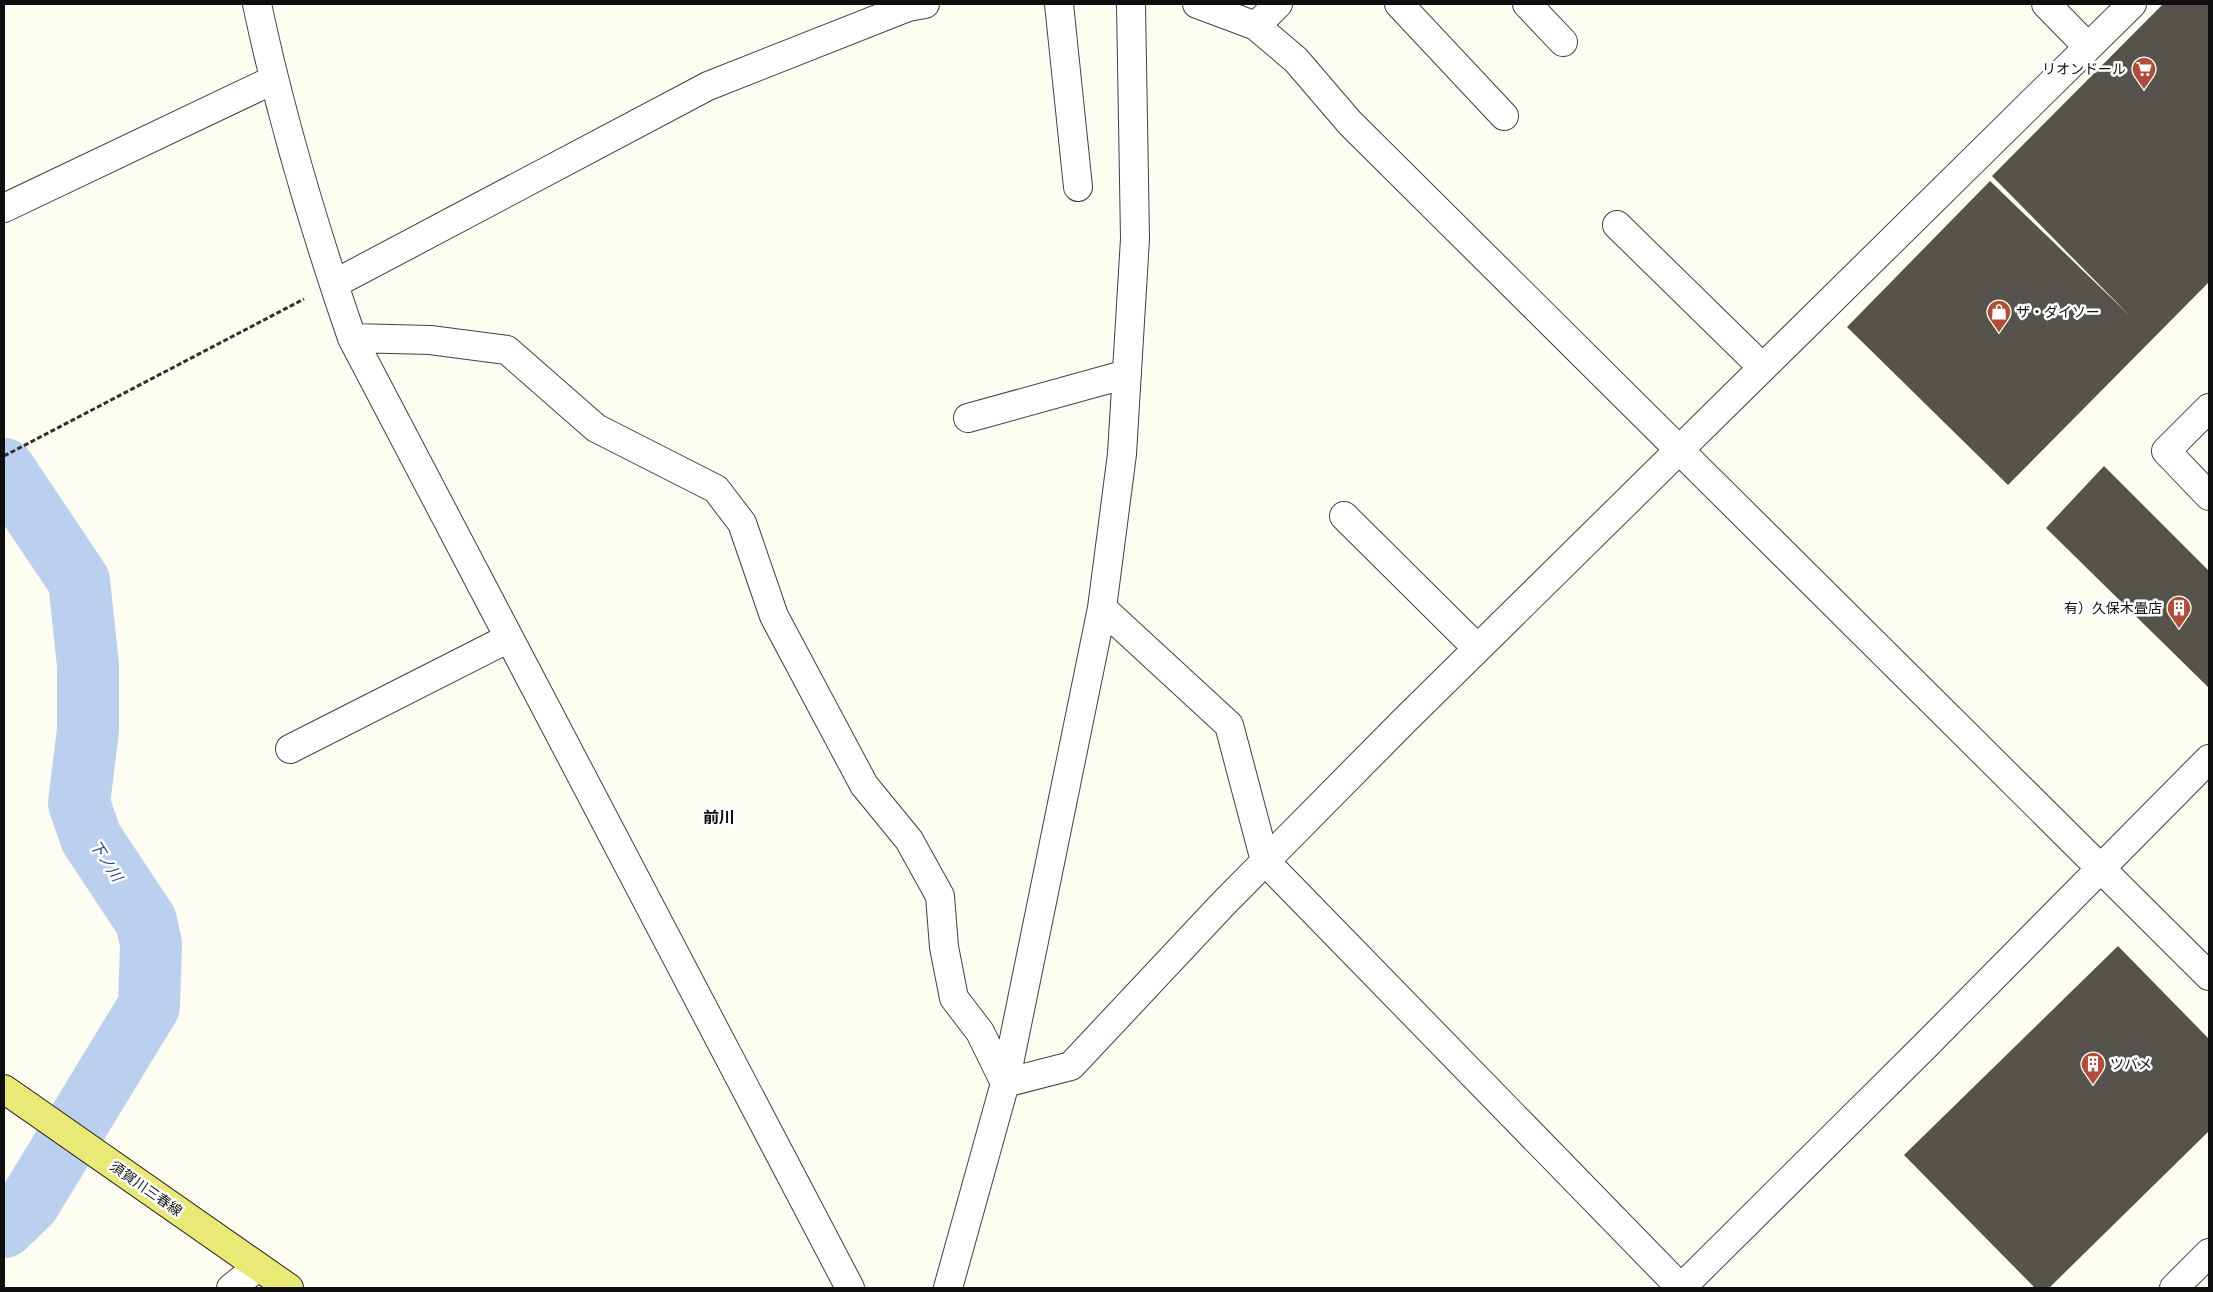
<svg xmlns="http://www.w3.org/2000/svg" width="2213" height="1292" viewBox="0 0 2213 1292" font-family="Bitter,'Noto Sans JP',serif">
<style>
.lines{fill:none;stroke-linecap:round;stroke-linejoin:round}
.river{stroke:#bbcfef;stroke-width:62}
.building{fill:#56524c}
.minor-casing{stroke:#414141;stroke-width:30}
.major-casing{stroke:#1f1f1f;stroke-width:30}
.path{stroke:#303030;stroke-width:3;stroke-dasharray:5 2.5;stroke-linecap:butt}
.minor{stroke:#fff;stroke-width:28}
.major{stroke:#e9e975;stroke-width:28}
.labels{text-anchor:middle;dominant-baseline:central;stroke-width:5;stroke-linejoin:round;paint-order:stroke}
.poi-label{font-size:14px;fill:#0e0e0e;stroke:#fff;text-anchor:end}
.street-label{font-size:14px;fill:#0e0e0e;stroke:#fff}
.water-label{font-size:15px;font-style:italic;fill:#254892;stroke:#fff}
.quarter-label{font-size:16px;font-weight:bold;fill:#0e0e0e;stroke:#fff}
</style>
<rect width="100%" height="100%" fill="#fdfdf1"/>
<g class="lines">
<path class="river" d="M 4,469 L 79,581 L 88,665 L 88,730 L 79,803 L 91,838 L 146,921 L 151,944 L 149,1006 L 29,1203 L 4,1227"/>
</g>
<path class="building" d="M 2163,4 L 2209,4 L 2209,282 L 2008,485 L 1847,327 L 1990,181 L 2130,316 L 1992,176 Z
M 2104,466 L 2209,571 L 2209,688 L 2046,528 Z
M 2118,946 L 2209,1039 L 2209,1131 L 2049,1288 L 2035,1288 L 1904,1155 Z"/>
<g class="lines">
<defs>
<path id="minor" d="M 257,4 C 281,117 314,228 352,338 L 850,1288
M 1059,4 L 1078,187
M 1197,4 L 1256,26 L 1296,60 L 1350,123 L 2209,976
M 1399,4 L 1504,116
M 1527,4 L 1563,42
M 2046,4 L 2088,47
M 1256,26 L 1278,4
M 4,208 L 273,80
M 1617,225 L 1762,367
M 334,284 L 708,86 L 908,7 L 925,4
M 352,338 L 430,340 L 507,350 L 596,428 L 716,489 L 742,523 L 774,616 L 864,785 L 909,840 L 940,896 L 944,947 L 954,998 L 980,1032 L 1005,1083 L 1071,1066 L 1223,904 L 1405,720 L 2132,4
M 2209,408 L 2166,451 L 2209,496
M 968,418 L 1127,374
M 1344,516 L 1477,648
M 1102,608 L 1229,725 L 1265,861 L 1681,1288
M 290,749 L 509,638
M 231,1288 L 258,1267
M 948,1288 L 1005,1083 L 1102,608 L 1122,454 L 1135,239 L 1131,4
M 1681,1288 L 1924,1047 L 2209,759
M 2174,1288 L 2209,1253"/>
<path id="major" d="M 4,1089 L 289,1288"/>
</defs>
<use href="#minor" class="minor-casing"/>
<use href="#major" class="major-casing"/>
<path class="path" d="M 4,456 L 304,299"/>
<use href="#minor" class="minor"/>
<use href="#major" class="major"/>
</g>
<defs>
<symbol id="supermarket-pin" viewBox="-11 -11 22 30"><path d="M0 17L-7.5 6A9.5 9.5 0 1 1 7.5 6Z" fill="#af4d36" stroke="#fff"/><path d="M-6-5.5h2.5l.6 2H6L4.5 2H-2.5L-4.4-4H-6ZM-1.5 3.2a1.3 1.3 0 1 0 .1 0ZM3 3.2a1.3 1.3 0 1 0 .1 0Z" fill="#fff"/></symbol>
<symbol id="shop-pin" viewBox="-11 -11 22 30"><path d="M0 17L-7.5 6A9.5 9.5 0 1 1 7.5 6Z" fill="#af4d36" stroke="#fff"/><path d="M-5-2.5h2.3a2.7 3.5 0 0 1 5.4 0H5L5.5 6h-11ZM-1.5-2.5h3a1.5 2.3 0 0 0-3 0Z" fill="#fff"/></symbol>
<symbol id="building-pin" viewBox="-11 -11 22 30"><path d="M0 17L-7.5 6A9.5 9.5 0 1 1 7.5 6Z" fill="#af4d36" stroke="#fff"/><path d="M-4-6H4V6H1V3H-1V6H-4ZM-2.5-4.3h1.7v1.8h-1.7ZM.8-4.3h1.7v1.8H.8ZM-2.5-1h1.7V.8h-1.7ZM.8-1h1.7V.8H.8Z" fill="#fff"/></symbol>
</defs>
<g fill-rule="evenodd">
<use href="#supermarket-pin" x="2130" y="55" width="28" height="38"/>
<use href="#shop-pin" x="1985" y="298" width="28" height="38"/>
<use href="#building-pin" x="2165" y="594" width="28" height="38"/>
<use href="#building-pin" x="2079" y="1050" width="28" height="38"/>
</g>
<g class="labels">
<g class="poi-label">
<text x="2126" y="69">リオンドール</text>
<text x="2016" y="312" text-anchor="start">ザ・ダイソー</text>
<text x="2162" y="608">有）久保木畳店</text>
<text x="2110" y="1064" text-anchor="start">ツバメ</text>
</g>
<g class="street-label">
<text transform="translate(146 1189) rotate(35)">須賀川三春線</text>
</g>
<g class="water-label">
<text transform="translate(106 861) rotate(57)">下ノ川</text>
</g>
<g class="quarter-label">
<text x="719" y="817">前川</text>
</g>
</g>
<rect width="2213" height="1292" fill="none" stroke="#0e0e0e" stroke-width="10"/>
</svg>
